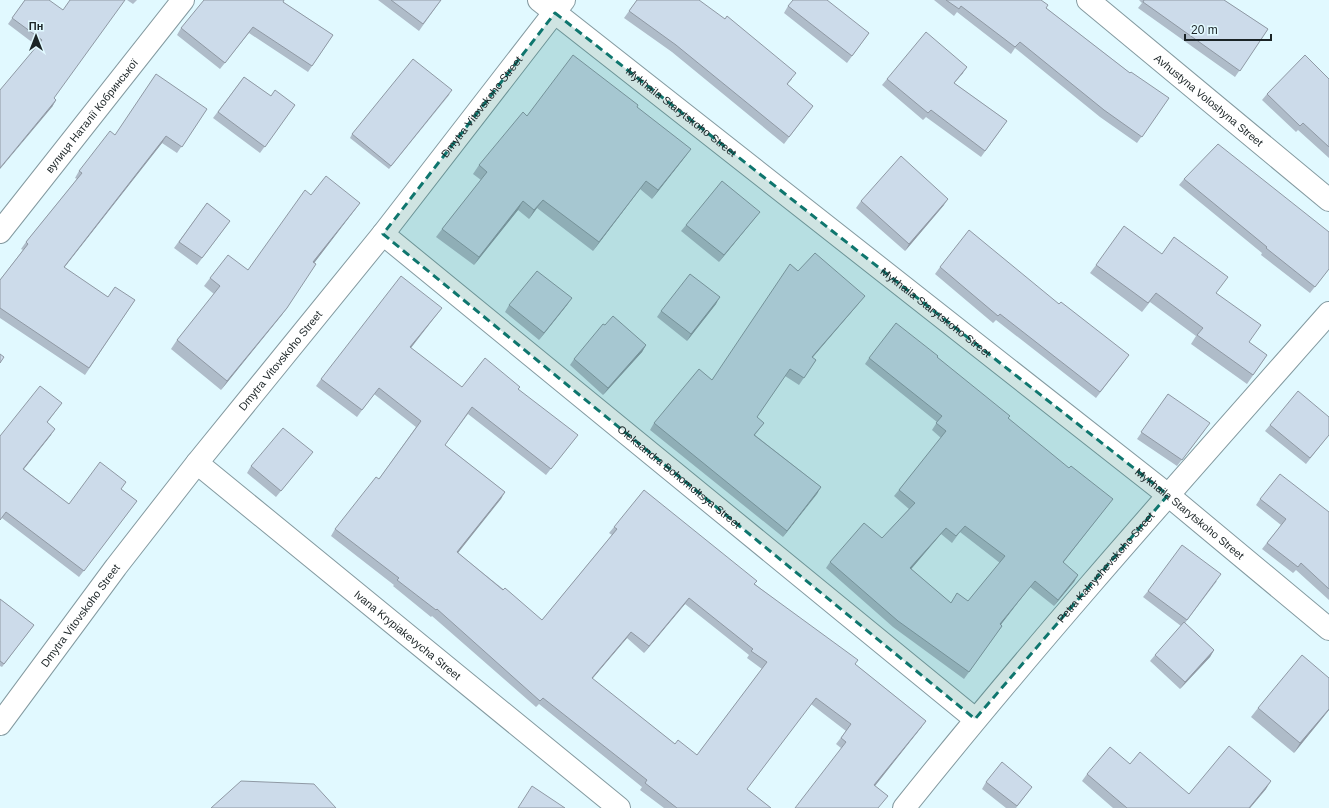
<svg xmlns="http://www.w3.org/2000/svg" width="1329" height="808" viewBox="0 0 1329 808" font-family="Arial,sans-serif">
<style>
.lines{fill:none;stroke-linecap:round;stroke-linejoin:round}
.minor-casing{stroke:#849aa0;stroke-width:24}
.minor{stroke:#fff;stroke-width:22}
.wall{fill:#afbcc9;fill-rule:evenodd}
.shaded-wall{fill:#8f99a4}
.building{fill:#ccdbea;stroke:#8f99a4;fill-rule:evenodd}
.marked{fill:#0f766e;fill-opacity:0.2;stroke:#0f766e;stroke-width:3;stroke-dasharray:8 5;stroke-linejoin:round}
.labels{text-anchor:middle;dominant-baseline:central;stroke-width:3;stroke-linejoin:round;paint-order:stroke}
.street-label{font-size:11px;fill:#1b2426;stroke:#e1f9ff}
</style>
<rect width="100%" height="100%" fill="#e1f9ff"/>
<g class="lines">
<defs>
<g id="minor">
<path id="s1" d="M 539,0 L 1168,495 L 1329,629"/>
<path id="s2" d="M 1088,0 L 1329,200"/>
<path id="s3" d="M 0,232 L 183,0"/>
<path id="s4" d="M 383,234 L 975,719"/>
<path id="s5" d="M 197,463 L 619,808"/>
<path id="s6" d="M 0,724 L 116,567 L 197,463 L 383,234 L 564,0"/>
<path id="s7" d="M 904,808 C 1040,638 1185,476 1329,313"/>
</g>
</defs>
<use href="#minor" class="minor-casing"/>
<use href="#minor" class="minor"/>
</g>
<path class="wall" d="M 25,0 L 49,0 L 54,98 L 56,100 L 52,107 L 37,46 L 8,24 Z
M 127,0 L 137,0 L 133,4 Z
M 378,0 L 441,0 L 419,31 Z
M 637,0 L 792,79 L 787,85 L 813,106 L 784,144 L 672,52 L 624,18 Z
M 934,0 L 1041,0 L 1046,8 L 1130,73 L 1169,98 L 1137,143 L 1100,117 L 1015,48 L 1011,54 L 957,12 L 954,16 Z
M 1139,0 L 1224,0 L 1268,29 L 1235,77 L 1138,8 L 1142,3 Z
M 283,2 L 333,35 L 308,72 L 249,33 L 220,69 L 177,35 L 181,28 Z
M 788,6 L 869,33 L 847,63 L 784,13 Z
M 963,73 L 954,83 L 1007,121 L 981,157 L 926,117 L 923,120 L 882,85 L 887,79 Z
M 244,77 L 271,96 L 295,105 L 260,153 L 213,118 Z
M 1329,79 L 1329,158 L 1298,130 L 1296,132 L 1262,100 L 1267,94 Z
M 450,94 L 389,169 L 350,138 L 352,134 Z
M 637,107 L 685,157 L 652,199 L 640,189 L 593,251 L 537,208 L 529,219 L 518,210 L 474,265 L 436,237 L 442,229 L 481,180 L 473,174 L 479,165 L 527,116 Z
M 207,109 L 177,153 L 162,143 L 64,268 L 108,297 L 135,300 L 85,375 L 0,318 L 0,280 L 23,250 L 21,249 L 26,242 L 77,179 L 75,178 L 79,171 L 115,135 Z
M 1184,179 L 1329,269 L 1310,293 L 1261,255 L 1262,253 L 1179,185 Z
M 311,195 L 360,203 L 354,211 L 314,263 L 287,308 L 281,316 L 221,390 L 171,349 L 177,340 L 214,294 L 204,286 L 210,278 L 248,270 Z
M 861,201 L 944,205 L 905,251 L 856,208 Z
M 207,203 L 230,221 L 197,265 L 174,248 Z
M 755,218 L 719,262 L 681,231 L 686,225 Z
M 1096,265 L 1216,293 L 1249,342 L 1267,355 L 1247,384 L 1191,344 L 1196,336 L 1150,302 L 1142,312 L 1090,273 Z
M 940,267 L 1124,362 L 1096,398 L 996,320 L 993,323 L 935,274 Z
M 798,271 L 860,302 L 812,358 L 816,360 L 799,385 L 785,376 L 757,417 L 764,423 L 755,435 L 821,487 L 783,537 L 650,430 L 654,423 L 712,380 Z
M 716,304 L 687,341 L 657,317 L 661,311 Z
M 509,305 L 567,305 L 539,340 L 505,312 Z
M 442,308 L 411,348 L 462,387 L 518,389 L 573,441 L 546,475 L 468,414 L 445,445 L 505,492 L 458,553 L 542,620 L 612,535 L 609,533 L 614,527 L 755,584 L 926,721 L 875,786 L 888,796 L 883,802 L 841,748 L 836,744 L 846,731 L 811,704 L 747,789 L 771,808 L 664,808 L 640,790 L 642,787 L 539,704 L 536,707 L 432,616 L 431,617 L 393,586 L 394,585 L 331,536 L 335,529 L 379,479 L 416,427 L 374,394 L 357,417 L 316,386 L 321,379 ZM 685,604 L 749,655 L 747,658 L 762,669 L 697,755 L 675,744 L 592,679 L 627,638 L 644,653 Z
M 605,325 L 646,345 L 642,352 L 603,395 L 570,365 L 574,359 Z
M 937,357 L 1108,505 L 1063,563 L 1078,575 L 1054,606 L 1030,587 L 1001,624 L 1002,626 L 964,679 L 893,627 L 826,568 L 830,562 L 882,538 L 909,509 L 894,496 L 941,438 L 932,430 L 937,422 L 865,364 L 869,358 ZM 960,532 L 1000,563 L 968,601 L 951,603 L 911,569 L 941,534 L 952,543 Z
M 1168,394 L 1205,430 L 1177,466 L 1137,439 Z
M 62,403 L 47,423 L 51,435 L 24,469 L 69,504 L 121,489 L 137,501 L 79,577 L 2,518 L 0,436 Z
M 1270,425 L 1329,435 L 1306,464 L 1265,431 Z
M 308,458 L 276,497 L 247,473 L 251,466 Z
M 1260,499 L 1329,512 L 1329,600 L 1296,570 L 1293,573 L 1262,549 L 1281,525 L 1256,505 Z
M 1217,581 L 1185,623 L 1214,650 L 1210,657 L 1180,689 L 1150,661 L 1155,655 L 1181,626 L 1143,597 L 1148,591 Z
M 0,599 L 34,625 L 2,667 L 0,666 Z
M 1329,678 L 1329,710 L 1294,753 L 1251,717 L 1258,708 Z
M 1087,774 L 1189,794 L 1266,789 L 1250,808 L 1113,808 L 1082,781 Z
M 986,782 L 1032,787 L 1016,808 L 1006,808 L 982,789 Z"/>
<path class="shaded-wall" d="M 967,67 L 963,73 L 949,89 L 954,83 Z
M 56,100 L 52,107 L 0,169 L 0,168 Z
M 166,136 L 162,143 L 59,274 L 64,267 Z
M 691,149 L 685,157 L 652,199 L 658,190 Z
M 646,181 L 640,189 L 593,251 L 599,242 Z
M 948,199 L 944,205 L 905,251 L 909,244 Z
M 543,200 L 537,208 L 529,219 L 534,210 Z
M 523,201 L 518,210 L 474,265 L 479,257 Z
M 360,203 L 354,211 L 308,271 L 313,262 Z
M 760,212 L 755,218 L 719,262 L 724,255 Z
M 865,296 L 860,302 L 807,364 L 812,357 Z
M 720,297 L 716,304 L 687,341 L 691,334 Z
M 572,298 L 567,305 L 539,340 L 544,333 Z
M 287,308 L 281,316 L 221,390 L 227,381 Z
M 442,308 L 437,314 L 406,354 L 410,347 Z
M 646,345 L 642,352 L 603,395 L 608,388 Z
M 55,429 L 51,435 L 19,475 L 23,469 Z
M 821,487 L 817,494 L 783,537 L 787,531 Z
M 505,492 L 501,499 L 453,559 L 457,552 Z
M 946,528 L 941,534 L 906,575 L 910,568 Z
M 1078,575 L 1074,582 L 1054,606 L 1058,600 Z
M 1035,581 L 1030,587 L 996,631 L 1000,624 Z
M 689,598 L 685,604 L 644,653 L 649,646 Z
M 631,632 L 627,638 L 587,685 L 592,678 Z
M 1214,650 L 1210,657 L 1180,689 L 1185,682 Z
M 1329,709 L 1329,710 L 1294,753 L 1300,743 Z
M 926,721 L 921,728 L 870,792 L 874,785 Z
M 1271,781 L 1266,789 L 1250,808 L 1249,808 Z"/>
<path class="building" d="M 25,0 L 49,0 L 63,10 L 70,0 L 125,0 L 54,98 L 56,100 L 0,168 L 0,90 L 42,40 L 12,18 Z
M 204,0 L 284,0 L 283,2 L 333,35 L 312,66 L 253,27 L 225,63 L 181,28 Z
M 391,0 L 441,0 L 423,24 Z
M 637,0 L 699,0 L 725,19 L 727,16 L 796,73 L 787,84 L 813,106 L 789,137 L 676,45 L 629,11 Z
M 793,0 L 827,0 L 869,33 L 852,56 L 788,6 Z
M 946,0 L 1041,0 L 1048,5 L 1046,8 L 1130,73 L 1131,72 L 1169,98 L 1142,137 L 1104,110 L 1020,42 L 1015,47 L 961,6 L 959,9 Z
M 1144,0 L 1224,0 L 1268,29 L 1240,71 L 1143,2 Z
M 926,32 L 967,67 L 954,83 L 1007,121 L 985,151 L 931,110 L 928,113 L 887,79 Z
M 573,55 L 638,105 L 637,107 L 691,149 L 658,190 L 646,181 L 599,242 L 543,200 L 534,210 L 523,201 L 479,257 L 442,229 L 487,172 L 479,165 L 523,112 L 527,116 Z
M 1305,55 L 1329,79 L 1329,147 L 1303,123 L 1300,126 L 1267,94 Z
M 413,59 L 452,90 L 391,166 L 352,134 Z
M 156,74 L 207,109 L 182,147 L 166,136 L 64,267 L 108,297 L 115,287 L 135,300 L 89,368 L 0,308 L 0,280 L 28,244 L 26,242 L 82,173 L 79,171 L 110,131 L 115,135 Z
M 244,77 L 271,96 L 275,90 L 295,105 L 265,147 L 218,112 Z
M 1218,144 L 1329,232 L 1329,269 L 1315,287 L 1266,248 L 1267,247 L 1184,179 Z
M 901,156 L 948,199 L 909,244 L 861,201 Z
M 326,176 L 360,203 L 313,262 L 316,264 L 287,308 L 227,381 L 177,340 L 220,286 L 210,278 L 228,255 L 248,270 L 305,190 L 311,195 Z
M 722,181 L 760,212 L 724,255 L 686,225 Z
M 207,203 L 230,221 L 202,258 L 179,242 Z
M 1124,226 L 1162,254 L 1174,237 L 1228,277 L 1216,293 L 1261,325 L 1249,342 L 1267,355 L 1253,375 L 1197,335 L 1203,328 L 1156,293 L 1148,303 L 1096,265 Z
M 969,230 L 1059,304 L 1061,302 L 1129,355 L 1100,392 L 1000,314 L 998,316 L 940,267 Z
M 815,253 L 865,296 L 812,357 L 816,360 L 804,378 L 790,369 L 757,417 L 764,423 L 754,435 L 821,487 L 787,531 L 654,423 L 699,369 L 712,380 L 790,264 L 798,271 Z
M 537,271 L 572,298 L 544,333 L 509,305 Z
M 690,274 L 720,297 L 691,334 L 661,311 Z
M 401,276 L 442,308 L 410,347 L 462,387 L 485,358 L 520,387 L 518,389 L 578,435 L 551,469 L 472,407 L 445,445 L 505,492 L 457,552 L 503,590 L 505,588 L 542,620 L 617,529 L 614,527 L 644,490 L 757,581 L 754,584 L 858,660 L 855,664 L 926,721 L 874,785 L 888,796 L 878,808 L 795,808 L 846,742 L 841,738 L 851,724 L 816,698 L 747,789 L 771,808 L 677,808 L 645,783 L 647,780 L 543,698 L 540,701 L 437,609 L 436,610 L 397,580 L 399,578 L 335,529 L 376,477 L 379,479 L 421,421 L 379,388 L 362,410 L 321,379 ZM 689,598 L 753,649 L 751,651 L 767,662 L 697,755 L 678,740 L 675,744 L 592,678 L 631,632 L 649,646 Z
M 613,316 L 646,345 L 608,388 L 574,359 L 603,324 L 605,325 Z
M 896,323 L 938,356 L 937,357 L 1010,416 L 1008,418 L 1069,468 L 1071,466 L 1113,499 L 1063,562 L 1078,575 L 1058,600 L 1035,581 L 1000,624 L 1002,626 L 969,672 L 898,621 L 830,562 L 864,523 L 882,538 L 915,503 L 899,490 L 946,431 L 936,423 L 942,416 L 869,358 ZM 965,526 L 1005,556 L 968,601 L 957,593 L 951,603 L 910,568 L 946,528 L 956,536 Z
M 0,354 L 4,357 L 0,363 Z
M 40,386 L 62,403 L 47,422 L 55,429 L 23,469 L 69,504 L 100,462 L 126,482 L 121,489 L 137,501 L 84,571 L 6,512 L 0,520 L 0,436 Z
M 1298,391 L 1329,417 L 1329,435 L 1310,458 L 1270,425 Z
M 1168,394 L 1210,423 L 1182,460 L 1141,432 Z
M 283,428 L 313,452 L 281,491 L 251,466 Z
M 1280,474 L 1329,512 L 1329,589 L 1301,563 L 1298,567 L 1267,543 L 1286,519 L 1260,499 Z
M 1182,545 L 1221,574 L 1187,620 L 1148,591 Z
M 0,599 L 34,625 L 4,664 L 0,661 Z
M 1184,622 L 1214,650 L 1185,682 L 1155,655 Z
M 1302,655 L 1329,678 L 1329,709 L 1300,743 L 1258,708 Z
M 1229,746 L 1271,781 L 1249,808 L 1127,808 L 1087,774 L 1110,747 L 1130,764 L 1140,752 L 1189,794 Z
M 1002,762 L 1032,787 L 1017,806 L 986,782 Z
M 241,781 L 314,784 L 336,808 L 211,808 Z
M 532,786 L 565,808 L 518,808 Z"/>
<path class="marked" d="M 555,13 L 1168,495 L 975,719 L 383,234 Z"/>
<g class="labels">
<g class="street-label">
<text stroke="none"><textPath href="#s2" startOffset="157">Avhustyna Voloshyna Street</textPath></text>
<text stroke="none"><textPath href="#s6" startOffset="783">Dmytra Vitovskoho Street</textPath></text>
<text stroke="none"><textPath href="#s1" startOffset="181">Mykhaila Starytskoho Street</textPath></text>
<text stroke="none"><textPath href="#s3" startOffset="148">вулиця Наталії Кобринської</textPath></text>
<text stroke="none"><textPath href="#s1" startOffset="505">Mykhaila Starytskoho Street</textPath></text>
<text stroke="none"><textPath href="#s6" startOffset="459">Dmytra Vitovskoho Street</textPath></text>
<text stroke="none"><textPath href="#s4" startOffset="383">Oleksandra Bohomoltsya Street</textPath></text>
<text stroke="none"><textPath href="#s1" startOffset="829">Mykhaila Starytskoho Street</textPath></text>
<text stroke="none"><textPath href="#s7" startOffset="314">Petra Kalnyshevskoho Street</textPath></text>
<text stroke="none"><textPath href="#s6" startOffset="135">Dmytra Vitovskoho Street</textPath></text>
<text stroke="none"><textPath href="#s5" startOffset="272">Ivana Krypiakevycha Street</textPath></text>
</g>
</g>
<g transform="translate(36 36)" stroke="#e1f9ff" stroke-width="3" paint-order="stroke">
<path d="M0-3L7 15L0 10L-7 15Z" fill="#1b2426"/>
<text y="-6" font-size="11" font-weight="bold" text-anchor="middle" fill="#1b2426">Пн</text>
</g>
<path d="M1185 34v6h86v-6" fill="none" stroke="#1b2426" stroke-width="2"/>
<text x="1191" y="34" font-size="12" fill="#1b2426" stroke="#e1f9ff" stroke-width="3" paint-order="stroke">20 m</text>
</svg>
